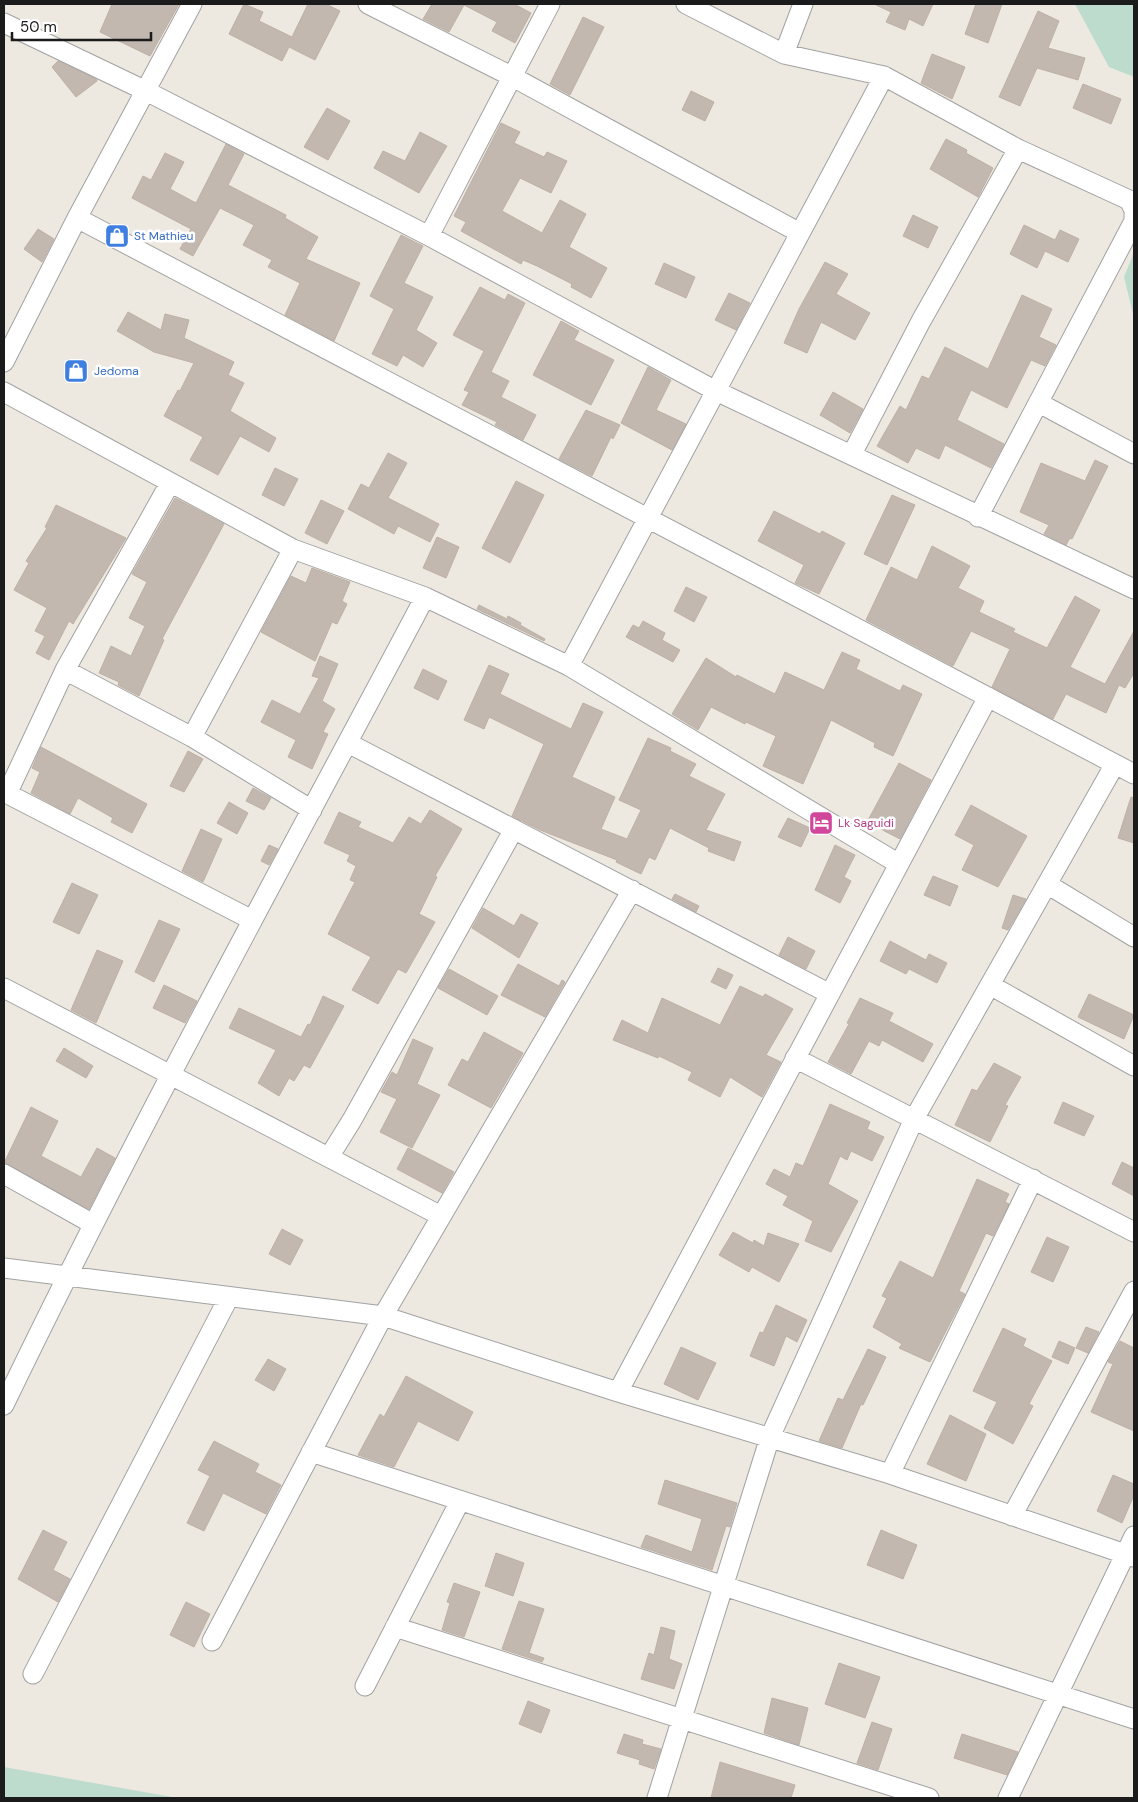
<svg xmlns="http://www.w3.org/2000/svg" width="1138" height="1802" viewBox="0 0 1138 1802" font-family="'DM Sans',sans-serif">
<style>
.wetland{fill:#bddcce}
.building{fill:#c2b8b0;stroke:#bfb0a3}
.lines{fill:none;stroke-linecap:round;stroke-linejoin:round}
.street-casing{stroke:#a2a2a2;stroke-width:21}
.street{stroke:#fff;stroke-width:19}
.labels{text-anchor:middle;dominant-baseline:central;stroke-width:5;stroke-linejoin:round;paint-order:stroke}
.shop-label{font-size:12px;fill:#366cbe;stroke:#fff;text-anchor:start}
.hotel-label{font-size:12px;fill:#b23c85;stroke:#fff;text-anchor:start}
</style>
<rect width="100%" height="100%" fill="#ede9e1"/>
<path class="wetland" d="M 1075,4 L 1134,4 L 1134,77 L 1109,67 Z
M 1134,252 L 1134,318 L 1124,277 Z
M 4,1767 L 178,1798 L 4,1798 Z"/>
<path class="building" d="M 112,4 L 179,4 L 150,56 L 100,32 Z
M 244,4 L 263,12 L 259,21 L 292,37 L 308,4 L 326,4 L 340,11 L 315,60 L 289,47 L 282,61 L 229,34 Z
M 432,4 L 514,4 L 531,13 L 515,43 L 492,31 L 497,22 L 464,5 L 449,32 L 423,19 Z
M 874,4 L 933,4 L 923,26 L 909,19 L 905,30 L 886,22 L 891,12 Z
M 976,4 L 1002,4 L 988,43 L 965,34 Z
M 1038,11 L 1059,21 L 1048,48 L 1085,58 L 1078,80 L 1037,68 L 1020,106 L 999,97 Z
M 583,17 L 604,27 L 570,95 L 550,84 Z
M 932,54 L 965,67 L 952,99 L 921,83 Z
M 58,61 L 96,79 L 97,81 L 76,97 L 52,67 Z
M 1083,84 L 1121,99 L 1111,124 L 1073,108 Z
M 691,91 L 714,102 L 705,121 L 682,110 Z
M 327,108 L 350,121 L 328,160 L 304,147 Z
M 501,123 L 520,132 L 514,143 L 544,157 L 547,152 L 567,161 L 551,193 L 520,178 L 502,211 L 542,233 L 560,200 L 586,214 L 569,247 L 607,268 L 591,298 L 571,287 L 572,284 L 537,266 L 523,260 L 521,264 L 461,231 L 466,222 L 454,216 Z
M 420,132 L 447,146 L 419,193 L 374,168 L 383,151 L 405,161 Z
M 946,139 L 967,150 L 966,153 L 993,168 L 978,197 L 930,169 Z
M 226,144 L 244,154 L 228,185 L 286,215 L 285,218 L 318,237 L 306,259 L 360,283 L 334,341 L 285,315 L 300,283 L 268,267 L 272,260 L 243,245 L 254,225 L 220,208 L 193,256 L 180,249 L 191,229 L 132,198 L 143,176 L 151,180 L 165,153 L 184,162 L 170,189 L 196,203 Z
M 913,215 L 938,227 L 928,248 L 903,236 Z
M 1024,225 L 1055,240 L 1060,230 L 1079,239 L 1068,262 L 1045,251 L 1037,268 L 1010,254 Z
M 38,229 L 54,239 L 42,262 L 24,249 Z
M 401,235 L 423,246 L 404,283 L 433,297 L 416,330 L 437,343 L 423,367 L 403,355 L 397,366 L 372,354 L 394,309 L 370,296 Z
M 825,262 L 848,274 L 836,294 L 870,313 L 855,340 L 821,322 L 807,353 L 784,343 L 799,309 Z
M 664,263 L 695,277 L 686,298 L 655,284 Z
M 480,287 L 505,300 L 508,294 L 525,303 L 491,372 L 509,381 L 501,397 L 536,415 L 523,440 L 495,425 L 497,422 L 462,405 L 469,392 L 464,390 L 484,351 L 453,335 Z
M 729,293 L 750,303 L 736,330 L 715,320 Z
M 1022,295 L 1052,309 L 1039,337 L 1056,345 L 1045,366 L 1031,360 L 1007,408 L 971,390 L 957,420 L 1004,444 L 991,468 L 945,445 L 939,459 L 916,448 L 908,463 L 877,446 L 900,406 L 906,410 L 922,376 L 929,379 L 945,347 L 988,369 Z
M 128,312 L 161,330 L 165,314 L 189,320 L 184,338 L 234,362 L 228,375 L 244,383 L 230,411 L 276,438 L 269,452 L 240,436 L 218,475 L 190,460 L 203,437 L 164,416 L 178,390 L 180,391 L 194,363 L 154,352 L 117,331 Z
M 561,321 L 579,331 L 574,340 L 614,360 L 591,405 L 533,375 Z
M 648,367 L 671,380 L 656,410 L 686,424 L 672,450 L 621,423 Z
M 833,392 L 863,409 L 850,433 L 820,415 Z
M 586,410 L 620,425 L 613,439 L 611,437 L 592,476 L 559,459 Z
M 388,453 L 407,463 L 388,498 L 439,524 L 430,542 L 398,526 L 394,534 L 348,509 L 361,484 L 369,488 Z
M 1095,460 L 1108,466 L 1072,539 L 1070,538 L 1066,545 L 1044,534 L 1049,525 L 1020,512 L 1041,463 L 1085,481 Z
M 275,468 L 298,479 L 284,506 L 262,495 Z
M 516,481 L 544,495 L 510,563 L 482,548 Z
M 892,495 L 915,505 L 887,565 L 864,554 Z
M 175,498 L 224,524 L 162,639 L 164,640 L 139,696 L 118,685 L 119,682 L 99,673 L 111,646 L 131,656 L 145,626 L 129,618 L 147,582 L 132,574 Z
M 321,500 L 344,511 L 327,544 L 305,533 Z
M 56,505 L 126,538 L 73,624 L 69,621 L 49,660 L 36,653 L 45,636 L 35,631 L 47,608 L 14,590 L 29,563 L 26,561 L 47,528 L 45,527 Z
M 774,511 L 820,534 L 822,531 L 845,543 L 819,594 L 795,583 L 804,565 L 758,541 Z
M 437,537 L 459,547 L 446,578 L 423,568 Z
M 932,546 L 970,566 L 958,588 L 984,601 L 979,612 L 1015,629 L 1013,632 L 1047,648 L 1075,596 L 1100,610 L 1070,667 L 1105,684 L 1134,631 L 1134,673 L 1125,688 L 1119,685 L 1106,713 L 1066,694 L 1053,719 L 992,687 L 1010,649 L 971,631 L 953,666 L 866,620 L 891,567 L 917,580 Z
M 312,568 L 350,582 L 342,601 L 347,604 L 337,624 L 332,622 L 315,661 L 261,632 L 291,576 L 306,583 Z
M 686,587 L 707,597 L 694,622 L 674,611 Z
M 479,605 L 507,619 L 508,616 L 521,623 L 520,625 L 545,639 L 544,641 L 477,609 Z
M 643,621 L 665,633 L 662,640 L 680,650 L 673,662 L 626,637 L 633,625 L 639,628 Z
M 842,652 L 860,660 L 856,669 L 900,691 L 903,685 L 922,694 L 893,756 L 874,747 L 875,743 L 831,720 L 803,784 L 763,766 L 776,736 L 746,722 L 745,724 L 711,707 L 698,730 L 672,714 L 706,658 L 736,677 L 737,675 L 775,694 L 785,672 L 824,690 Z
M 320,656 L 338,664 L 322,701 L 335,709 L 323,732 L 328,734 L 312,769 L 288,757 L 296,740 L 261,722 L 272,700 L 300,714 L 319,678 L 312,676 Z
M 489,665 L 509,674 L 500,694 L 571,729 L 583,703 L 603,712 L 572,777 L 615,797 L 601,829 L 627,839 L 641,810 L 619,800 L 648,738 L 671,748 L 670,751 L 696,764 L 689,776 L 725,794 L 706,830 L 741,842 L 734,861 L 708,851 L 709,848 L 670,828 L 655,860 L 649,857 L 641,874 L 616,862 L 617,860 L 540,830 L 512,816 L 544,744 L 489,717 L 484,729 L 464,720 Z
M 423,669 L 447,681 L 438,700 L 414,688 Z
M 41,747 L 147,804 L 132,833 L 111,822 L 113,818 L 78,798 L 70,814 L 31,793 L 40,772 L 32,768 Z
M 188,751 L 203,759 L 184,792 L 170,786 Z
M 899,763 L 931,780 L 900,839 L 867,822 Z
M 253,788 L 271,798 L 264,810 L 246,801 Z
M 1131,797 L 1134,798 L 1134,843 L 1118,838 Z
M 229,802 L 248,813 L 237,834 L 217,823 Z
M 971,805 L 1027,836 L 998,887 L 962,870 L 974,845 L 955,835 Z
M 430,810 L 462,829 L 435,876 L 437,877 L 419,914 L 435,922 L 406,973 L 398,969 L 378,1004 L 352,990 L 371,957 L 328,934 L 355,882 L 350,880 L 356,866 L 347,861 L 350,855 L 324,843 L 339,812 L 361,822 L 358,827 L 393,843 L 409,817 L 421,824 Z
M 788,818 L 810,828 L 801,847 L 778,837 Z
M 201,829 L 222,839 L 203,882 L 182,871 Z
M 269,845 L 278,849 L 269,865 L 261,861 Z
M 835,845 L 855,855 L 844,877 L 851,881 L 840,903 L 815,890 Z
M 933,876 L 958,886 L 950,906 L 924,895 Z
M 72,883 L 98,895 L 79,934 L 53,922 Z
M 675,894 L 699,906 L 696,912 L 672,899 Z
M 1013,895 L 1026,899 L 1008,930 L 1002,928 Z
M 483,908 L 514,926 L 521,914 L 538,923 L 519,958 L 472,928 Z
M 159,920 L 180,929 L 154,982 L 135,972 Z
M 788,937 L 815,951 L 806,969 L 779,955 Z
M 890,941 L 926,960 L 929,954 L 947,963 L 937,983 L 909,969 L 906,974 L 880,961 Z
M 97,950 L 123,961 L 96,1023 L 71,1010 Z
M 518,964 L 559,986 L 562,980 L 565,982 L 545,1017 L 501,995 Z
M 718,968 L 733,975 L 726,989 L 711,982 Z
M 449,969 L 498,996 L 487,1015 L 438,988 Z
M 164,985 L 197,1001 L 185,1023 L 153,1008 Z
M 740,986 L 763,997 L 765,994 L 793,1009 L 766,1055 L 781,1062 L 762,1097 L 730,1077 L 720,1097 L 688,1080 L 692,1072 L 659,1056 L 658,1058 L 613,1040 L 622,1020 L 648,1033 L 662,998 L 720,1025 Z
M 1089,994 L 1134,1015 L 1124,1039 L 1078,1017 Z
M 323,996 L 344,1006 L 310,1068 L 304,1065 L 294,1081 L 289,1078 L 279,1096 L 258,1083 L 276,1050 L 229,1028 L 239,1008 L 301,1037 L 308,1024 L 310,1025 Z
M 860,998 L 893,1013 L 889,1021 L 933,1044 L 923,1062 L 882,1040 L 879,1046 L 869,1041 L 851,1074 L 828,1062 L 849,1024 L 847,1023 Z
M 484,1032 L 523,1053 L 491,1108 L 448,1085 L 462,1059 L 468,1062 Z
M 413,1039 L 433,1048 L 417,1084 L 440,1095 L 412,1148 L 380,1132 L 397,1099 L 381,1092 L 392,1072 L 397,1075 Z
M 64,1048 L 93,1066 L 86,1078 L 56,1061 Z
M 994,1063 L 1021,1077 L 1005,1105 L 1008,1106 L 990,1142 L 955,1125 L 972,1089 L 977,1091 Z
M 1063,1102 L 1094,1116 L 1084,1136 L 1054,1123 Z
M 830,1104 L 870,1122 L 867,1129 L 884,1137 L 872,1161 L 851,1151 L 847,1160 L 840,1156 L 828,1184 L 858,1201 L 831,1252 L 805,1241 L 813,1221 L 783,1205 L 788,1196 L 766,1184 L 774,1169 L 790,1177 L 796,1163 L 803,1166 Z
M 31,1107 L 58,1121 L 41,1156 L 81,1177 L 97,1148 L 115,1158 L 89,1209 L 4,1163 Z
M 408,1148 L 454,1172 L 442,1193 L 397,1169 Z
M 1122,1162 L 1134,1168 L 1134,1196 L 1112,1184 Z
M 977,1179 L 1009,1194 L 1005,1202 L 1009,1204 L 993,1236 L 986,1233 L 959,1291 L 965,1294 L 930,1362 L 899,1348 L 902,1344 L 873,1327 L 887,1298 L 882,1296 L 900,1261 L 933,1278 Z
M 282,1229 L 303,1240 L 290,1265 L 269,1254 Z
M 733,1232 L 753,1243 L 754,1240 L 764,1246 L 768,1233 L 799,1244 L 779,1282 L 752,1267 L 749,1272 L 719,1255 Z
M 1047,1237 L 1069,1247 L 1053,1282 L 1031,1272 Z
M 776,1305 L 807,1320 L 797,1342 L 786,1336 L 774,1366 L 750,1356 L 760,1332 L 763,1333 Z
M 1086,1327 L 1099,1332 L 1088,1353 L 1076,1348 Z
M 1003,1328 L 1026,1339 L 1023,1346 L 1052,1361 L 1029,1404 L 1033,1406 L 1013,1444 L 984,1428 L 997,1402 L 973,1391 Z
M 1059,1341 L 1075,1348 L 1068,1364 L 1052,1357 Z
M 1120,1341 L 1134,1348 L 1134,1431 L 1091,1412 L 1113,1364 L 1108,1362 Z
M 681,1347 L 716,1363 L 698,1400 L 664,1384 Z
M 868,1349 L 886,1357 L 863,1405 L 861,1404 L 842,1448 L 819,1441 L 838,1398 L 843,1400 Z
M 268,1359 L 286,1369 L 274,1391 L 255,1380 Z
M 406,1376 L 473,1412 L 458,1441 L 418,1421 L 394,1467 L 358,1455 L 380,1414 L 384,1417 Z
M 950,1415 L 986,1434 L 966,1481 L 927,1464 Z
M 214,1441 L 259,1464 L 255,1472 L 281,1485 L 266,1514 L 223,1493 L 204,1531 L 187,1523 L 210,1476 L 198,1470 Z
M 1113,1475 L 1134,1484 L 1134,1495 L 1122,1523 L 1097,1511 Z
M 665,1480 L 737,1503 L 730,1527 L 726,1526 L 712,1570 L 641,1547 L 646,1535 L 692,1552 L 702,1519 L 658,1504 Z
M 43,1530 L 67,1542 L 53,1570 L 70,1579 L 58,1602 L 18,1579 Z
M 881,1530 L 917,1545 L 903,1579 L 867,1565 Z
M 496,1553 L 524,1563 L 513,1596 L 485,1586 Z
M 454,1583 L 480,1592 L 464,1637 L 442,1630 L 450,1603 L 447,1602 Z
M 519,1601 L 544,1609 L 529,1653 L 544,1658 L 542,1662 L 502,1649 Z
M 186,1602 L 210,1614 L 194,1647 L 170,1635 Z
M 661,1627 L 675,1631 L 669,1659 L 682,1664 L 674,1689 L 641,1679 L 649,1653 L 654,1655 Z
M 839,1663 L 880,1677 L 865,1718 L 825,1704 Z
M 772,1698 L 808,1708 L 799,1745 L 764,1733 Z
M 528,1701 L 550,1710 L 541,1733 L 519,1724 Z
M 872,1722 L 892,1729 L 878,1770 L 857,1763 Z
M 624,1734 L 643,1740 L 642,1744 L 661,1749 L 654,1769 L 639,1764 L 640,1760 L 617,1753 Z
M 962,1734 L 1018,1752 L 1007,1775 L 954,1758 Z
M 720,1762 L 795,1785 L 791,1798 L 711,1798 Z"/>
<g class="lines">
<defs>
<path id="street" d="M 368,4 L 511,76 L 800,233
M 686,4 L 784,54 L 884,76 L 1018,149 L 1129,200 L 1134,210
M 4,23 L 146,91 L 429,236 L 716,391 L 1134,589
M 784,54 L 803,4
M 77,218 L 1134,774
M 429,236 L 550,4
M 4,362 L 77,218 L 192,4
M 4,392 L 293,549 L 425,597 L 569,666 L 899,864
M 1039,403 L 1134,454
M 852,454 L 921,321 L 1018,149
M 978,517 L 1134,221 L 1134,214
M 569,666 L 884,76
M 65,670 L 192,737 L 312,810
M 192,737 L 293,549
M 348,743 L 830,994
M 4,792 L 252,920
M 7,794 L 65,670 L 170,483
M 1047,884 L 1134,937
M 990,985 L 1134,1066
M 4,988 L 441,1216
M 795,1058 L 1134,1232
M 329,1157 L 352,1120 L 514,829
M 4,1174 L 93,1224
M 4,1268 L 383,1316 L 618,1392 L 890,1474 L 1134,1557
M 618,1392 L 988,697
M 4,1405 C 136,1131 283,865 425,597
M 311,1452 L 1134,1719
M 890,1474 L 1033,1179
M 1012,1516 L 1134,1291
M 395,1627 L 929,1798
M 212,1641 L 383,1316 L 632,890
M 33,1674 L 229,1297
M 365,1686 L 460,1501
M 657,1798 L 770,1437 L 914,1119 L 1115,764
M 1008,1798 L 1134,1536"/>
</defs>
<use href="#street" class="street-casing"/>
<use href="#street" class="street"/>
</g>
<defs>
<symbol id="shop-square" viewBox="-11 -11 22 22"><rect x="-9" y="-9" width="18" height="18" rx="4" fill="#3f7fe0" stroke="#fff"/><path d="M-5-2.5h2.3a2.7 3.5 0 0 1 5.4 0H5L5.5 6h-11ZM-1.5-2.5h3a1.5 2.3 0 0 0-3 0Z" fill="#fff"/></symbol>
<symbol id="hotel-square" viewBox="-11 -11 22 22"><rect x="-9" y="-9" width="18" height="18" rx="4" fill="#d1479c" stroke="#fff"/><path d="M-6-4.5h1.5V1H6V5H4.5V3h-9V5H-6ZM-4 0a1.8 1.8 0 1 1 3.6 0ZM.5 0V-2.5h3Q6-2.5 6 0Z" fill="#fff"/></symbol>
</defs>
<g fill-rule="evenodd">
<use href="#shop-square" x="103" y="222" width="28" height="28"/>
<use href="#shop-square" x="62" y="357" width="28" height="28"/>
<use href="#hotel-square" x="807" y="809" width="28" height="28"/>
</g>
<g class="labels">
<g class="shop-label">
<text x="134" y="236">St Mathieu</text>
<text x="94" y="371">Jedoma</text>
</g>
<g class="hotel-label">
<text x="838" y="823">Lk Saguidi</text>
</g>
</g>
<rect width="1138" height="1802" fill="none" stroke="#1b1b1b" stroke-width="10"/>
<path d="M12 32v8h139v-8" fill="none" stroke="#1b1b1b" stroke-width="2.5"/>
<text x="20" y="32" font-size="15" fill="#1b1b1b" stroke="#ffffff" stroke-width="4" paint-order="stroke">50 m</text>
</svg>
